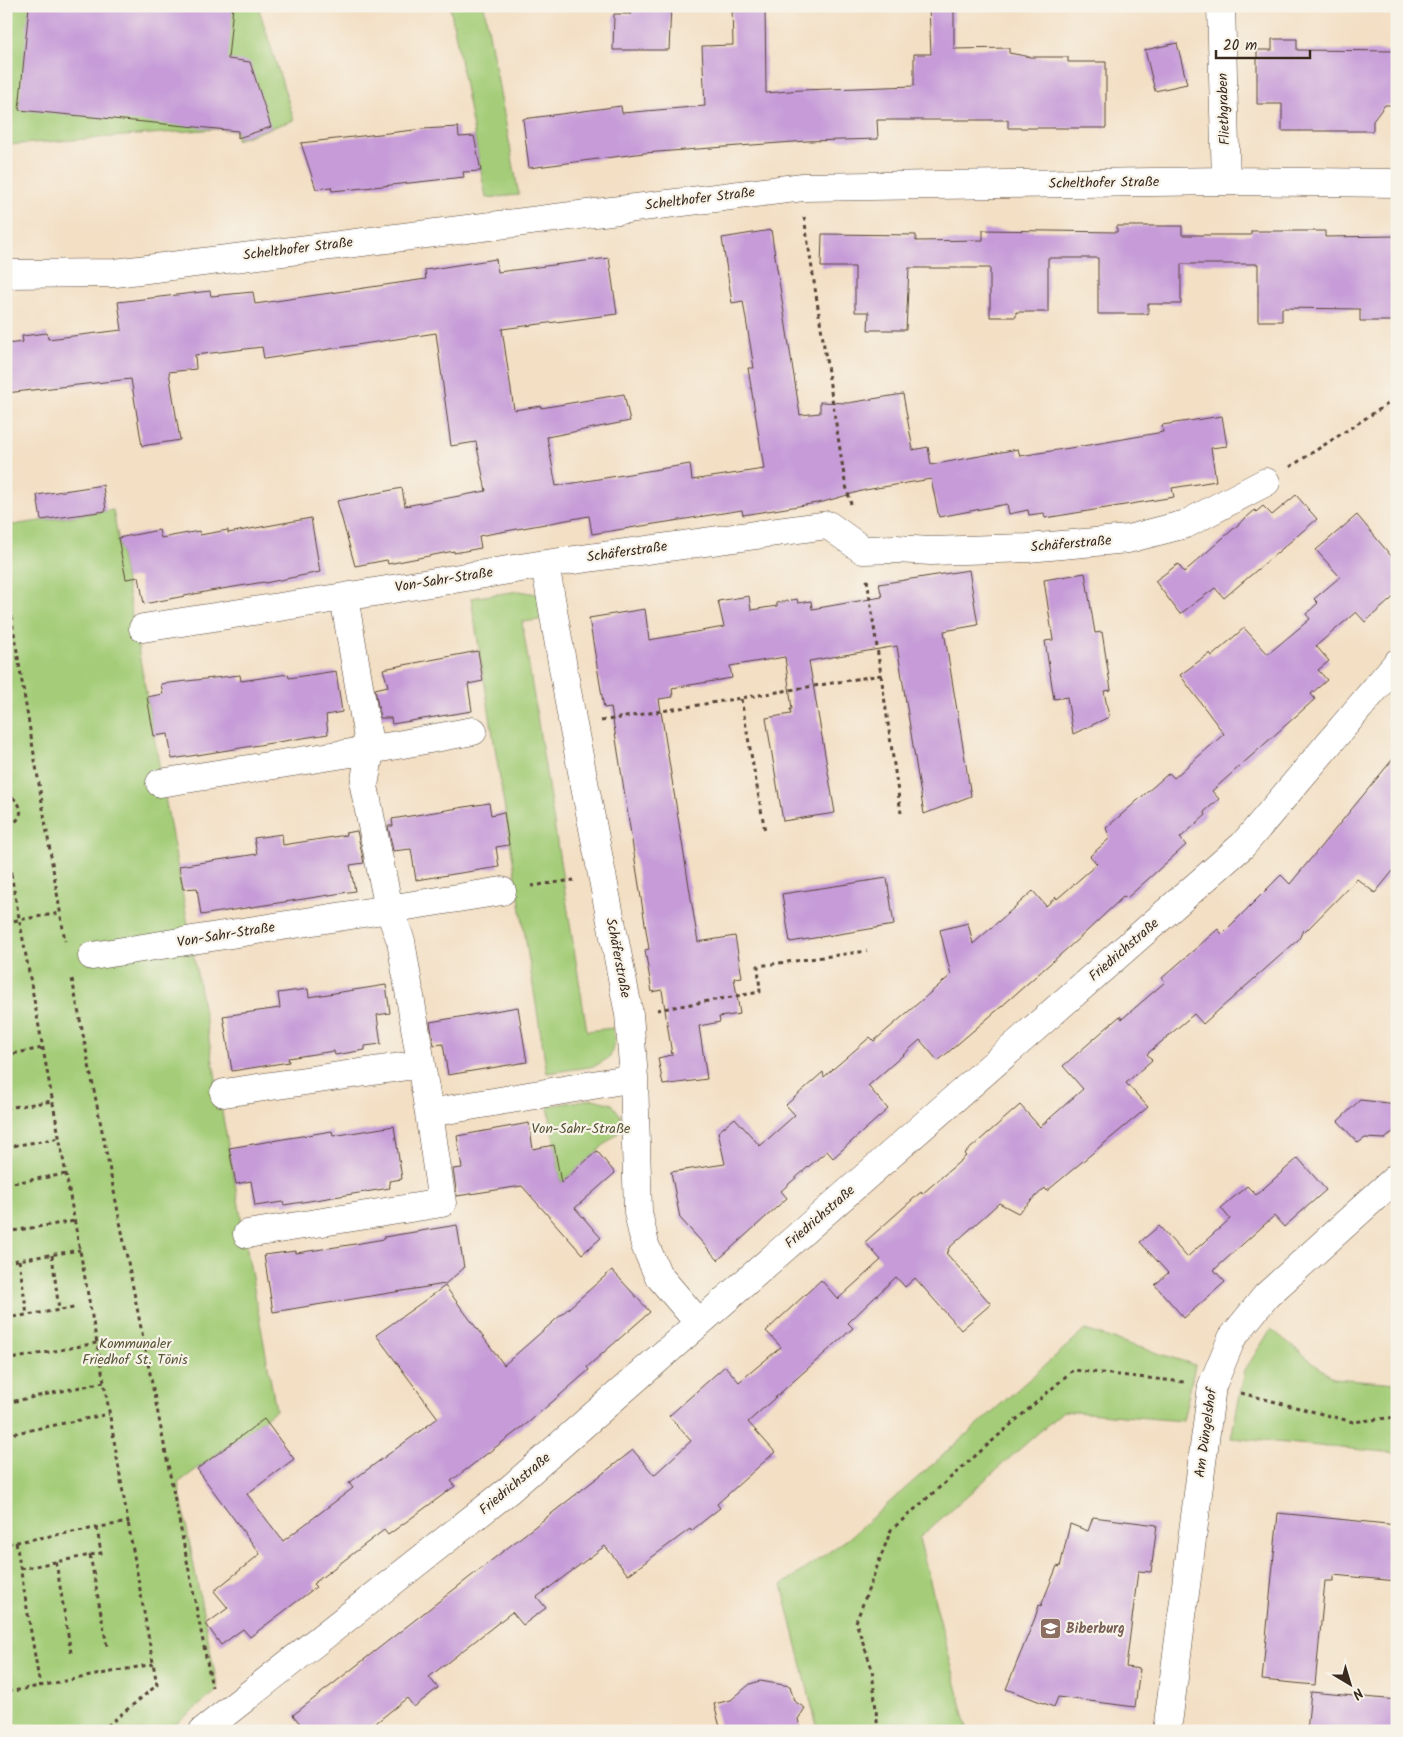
<svg xmlns="http://www.w3.org/2000/svg" width="1403" height="1737" viewBox="0 0 1403 1737" font-family="Kalam,sans-serif">
<style>
.green{fill:#a5cd79;stroke:#707c4c}
.building{fill:#c69bd8}
.lines{fill:none;stroke-linecap:round;stroke-linejoin:round}
.minor-casing{stroke:#574537;stroke-width:29}
.path{stroke:#574537;stroke-width:3;stroke-dasharray:4 4;stroke-linecap:butt}
.minor{stroke:#fff;stroke-width:28}
.labels{text-anchor:middle;dominant-baseline:central;stroke-width:4.5;stroke-linejoin:round;paint-order:stroke}
.street-label{font-size:14px;fill:#3b2a1e;stroke:#f7f3e8}
.park-label{font-size:14px;fill:#565335;stroke:#f7f3e8}
.education-label{font-size:14px;font-weight:bold;fill:#785e54;stroke:#f7f3e8;text-anchor:start}
</style>
<rect width="100%" height="100%" fill="#f7f3e8"/>
<filter id="ink" filterUnits="userSpaceOnUse"><feTurbulence type="fractalNoise" baseFrequency=".02" numOctaves="2"/><feDisplacementMap in="SourceGraphic" scale="10" xChannelSelector="R" yChannelSelector="G"/><feConvolveMatrix kernelMatrix="1 2 1 2 8 2 1 2 1" color-interpolation-filters="sRGB"/></filter>
<filter id="wash" filterUnits="userSpaceOnUse"><feTurbulence type="fractalNoise" baseFrequency=".0096" numOctaves="4" result="noise"/><feDisplacementMap in="SourceGraphic" scale="20" xChannelSelector="R" yChannelSelector="G"/><feGaussianBlur stdDeviation="1.12" result="paint"/><feColorMatrix in="noise" values="0 0 0 0 0 0 0 0 0 0 0 0 0 0 0 0 0 1.4 0 .05"/><feComposite in="paint" operator="in"/></filter>
<g filter="url(#wash)">
<rect width="100%" height="100%" fill="#f3dfc4"/>
<path class="green" d="M 6,6 L 258,6 L 294,120 L 236,140 L 236,131 L 216,129 L 6,145 Z
M 450,6 L 484,6 L 519,195 L 486,198 Z
M 113,510 L 276,1410 L 178,1483 L 218,1690 L 167,1731 L 6,1731 L 6,526 Z
M 519,591 L 537,594 L 548,619 L 522,622 L 587,1031 L 613,1028 L 615,1040 L 610,1057 L 595,1066 L 547,1073 L 471,598 Z
M 593,1099 L 612,1104 L 621,1116 L 620,1131 L 561,1183 L 548,1106 Z
M 1271,1329 L 1333,1378 L 1397,1383 L 1397,1453 L 1231,1438 L 1245,1370 Z
M 1085,1330 L 1195,1365 L 1183,1421 L 1063,1411 L 919,1538 L 968,1731 L 818,1731 L 782,1585 L 849,1538 Z"/>
<g id="blocks">
<path class="building" d="M 29,6 L 233,6 L 228,59 L 250,62 L 271,127 L 238,138 L 238,131 L 19,110 Z
M 631,6 L 671,6 L 669,50 L 613,50 L 614,14 L 631,14 Z
M 732,6 L 765,6 L 766,93 L 801,90 L 914,86 L 914,54 L 931,54 L 929,6 L 954,6 L 954,49 L 1009,48 L 1009,53 L 1031,57 L 1068,57 L 1068,62 L 1106,62 L 1106,128 L 1008,128 L 1008,120 L 877,120 L 878,139 L 807,141 L 644,153 L 529,168 L 523,119 L 621,106 L 622,113 L 705,106 L 702,46 L 733,45 Z
M 1272,39 L 1297,39 L 1297,50 L 1397,51 L 1397,105 L 1385,105 L 1373,121 L 1373,131 L 1282,131 L 1282,104 L 1257,104 L 1257,50 L 1272,50 Z
M 1177,43 L 1187,84 L 1155,91 L 1145,50 Z
M 458,127 L 459,137 L 474,136 L 481,171 L 463,172 L 464,177 L 364,188 L 332,191 L 331,187 L 316,189 L 301,143 L 423,129 Z
M 1117,226 L 1182,226 L 1182,235 L 1251,235 L 1251,231 L 1325,231 L 1325,237 L 1397,236 L 1397,321 L 1360,321 L 1360,309 L 1282,308 L 1282,321 L 1258,321 L 1258,264 L 1181,264 L 1181,304 L 1148,304 L 1148,314 L 1098,314 L 1098,258 L 1048,258 L 1048,312 L 1016,312 L 1016,317 L 990,317 L 990,268 L 909,268 L 906,330 L 868,330 L 869,312 L 855,312 L 855,267 L 821,267 L 822,234 L 916,235 L 916,241 L 983,240 L 983,230 L 1117,232 Z
M 771,230 L 800,415 L 820,413 L 820,402 L 848,403 L 903,394 L 913,450 L 928,447 L 931,465 L 1018,449 L 1020,456 L 1101,443 L 1163,432 L 1162,425 L 1222,416 L 1227,446 L 1211,448 L 1216,481 L 1172,488 L 1174,497 L 1045,518 L 1044,513 L 1029,515 L 1028,510 L 1009,514 L 1007,504 L 939,517 L 931,479 L 865,490 L 823,502 L 743,515 L 742,510 L 592,534 L 589,516 L 479,536 L 481,548 L 454,553 L 454,551 L 388,564 L 387,560 L 355,566 L 337,501 L 402,488 L 405,506 L 486,491 L 476,442 L 451,446 L 436,333 L 264,359 L 262,347 L 195,355 L 196,369 L 169,372 L 180,440 L 142,446 L 131,379 L 6,393 L 6,344 L 23,342 L 22,336 L 47,333 L 48,339 L 122,330 L 118,302 L 210,291 L 211,296 L 253,292 L 255,304 L 426,279 L 425,270 L 496,259 L 498,272 L 609,258 L 617,314 L 502,329 L 514,410 L 541,406 L 541,408 L 624,394 L 630,421 L 547,437 L 556,486 L 690,464 L 692,480 L 764,469 L 748,368 L 754,368 L 743,301 L 732,303 L 722,238 Z
M 103,485 L 106,511 L 41,520 L 37,495 Z
M 1296,495 L 1317,519 L 1224,598 L 1215,588 L 1180,614 L 1155,581 L 1178,564 L 1184,572 L 1255,510 L 1256,512 L 1263,506 L 1272,515 Z
M 1357,515 L 1397,563 L 1397,594 L 1365,622 L 1356,612 L 1316,646 L 1329,661 L 1318,670 L 1327,680 L 1311,694 L 1315,699 L 1212,791 L 1219,799 L 1204,812 L 1206,815 L 1180,838 L 1186,845 L 1127,898 L 1124,896 L 1086,932 L 1002,1006 L 938,1061 L 920,1040 L 868,1086 L 888,1109 L 833,1158 L 827,1151 L 808,1167 L 781,1191 L 787,1198 L 718,1260 L 680,1218 L 671,1172 L 725,1164 L 718,1132 L 735,1118 L 760,1146 L 795,1115 L 786,1105 L 823,1072 L 824,1077 L 870,1037 L 874,1041 L 951,975 L 940,930 L 968,923 L 973,944 L 1033,891 L 1046,906 L 1056,897 L 1057,899 L 1097,864 L 1090,856 L 1110,838 L 1106,828 L 1169,773 L 1174,778 L 1224,734 L 1180,675 L 1210,653 L 1212,656 L 1244,628 L 1268,654 L 1310,619 L 1306,614 L 1318,603 L 1314,599 L 1340,577 L 1316,550 Z
M 311,518 L 320,572 L 265,583 L 264,582 L 210,591 L 144,604 L 139,577 L 126,579 L 118,538 L 159,530 L 161,538 L 199,531 L 200,535 L 228,530 L 228,533 Z
M 969,570 L 978,625 L 944,631 L 971,796 L 924,814 L 897,646 L 809,661 L 835,813 L 783,821 L 766,718 L 791,714 L 790,709 L 792,709 L 785,657 L 730,666 L 732,678 L 672,688 L 673,697 L 659,699 L 698,942 L 735,936 L 742,977 L 734,978 L 740,1014 L 719,1017 L 720,1022 L 699,1026 L 707,1079 L 663,1085 L 658,1058 L 672,1055 L 662,990 L 652,992 L 645,950 L 649,949 L 611,707 L 604,708 L 589,618 L 645,609 L 649,640 L 724,627 L 718,601 L 749,596 L 751,610 L 777,606 L 777,603 L 797,599 L 798,603 L 811,601 L 812,609 L 882,597 L 879,584 Z
M 1085,573 L 1095,633 L 1102,632 L 1111,690 L 1104,691 L 1109,717 L 1073,734 L 1067,697 L 1054,699 L 1045,641 L 1053,640 L 1044,580 Z
M 478,651 L 483,681 L 468,684 L 472,711 L 392,724 L 391,718 L 380,718 L 375,689 L 388,686 L 383,669 Z
M 336,671 L 342,712 L 326,715 L 328,734 L 172,759 L 168,734 L 154,736 L 147,697 L 163,694 L 161,684 L 240,675 L 241,681 L 288,674 L 289,678 Z
M 1397,754 L 1397,866 L 1375,893 L 1357,879 L 1305,932 L 1303,930 L 1299,939 L 1203,1024 L 1194,1014 L 1147,1054 L 1152,1060 L 1126,1083 L 1148,1107 L 1047,1191 L 1045,1188 L 1018,1213 L 999,1203 L 948,1249 L 949,1251 L 946,1253 L 991,1304 L 961,1330 L 915,1278 L 905,1287 L 896,1277 L 848,1323 L 853,1328 L 748,1422 L 775,1452 L 717,1504 L 720,1508 L 691,1531 L 690,1529 L 628,1575 L 605,1546 L 537,1597 L 546,1608 L 523,1625 L 512,1612 L 429,1677 L 438,1688 L 414,1707 L 407,1698 L 366,1731 L 306,1731 L 293,1715 L 633,1450 L 654,1475 L 691,1441 L 669,1416 L 725,1366 L 739,1382 L 781,1347 L 766,1331 L 821,1280 L 838,1299 L 881,1260 L 865,1242 L 921,1192 L 922,1194 L 966,1156 L 964,1154 L 1020,1105 L 1040,1127 L 1083,1089 L 1063,1066 L 1120,1016 L 1122,1019 L 1165,982 L 1162,978 L 1218,929 L 1222,934 L 1281,875 L 1290,884 Z
M 489,803 L 491,815 L 504,812 L 509,845 L 496,847 L 499,867 L 416,880 L 411,849 L 393,851 L 388,826 L 393,826 L 392,819 Z
M 357,831 L 364,863 L 350,865 L 355,891 L 201,915 L 197,888 L 183,889 L 179,866 L 257,854 L 254,838 L 282,834 L 283,845 L 346,835 L 345,833 Z
M 887,878 L 894,925 L 790,942 L 782,894 Z
M 386,985 L 390,1013 L 377,1015 L 381,1044 L 365,1046 L 365,1050 L 335,1055 L 334,1051 L 288,1058 L 289,1062 L 232,1071 L 223,1016 L 280,1008 L 278,993 L 308,989 L 309,997 Z
M 518,1007 L 527,1062 L 448,1075 L 443,1044 L 434,1045 L 430,1022 Z
M 1360,1100 L 1397,1104 L 1397,1128 L 1385,1139 L 1365,1138 L 1358,1143 L 1338,1121 Z
M 529,1123 L 533,1149 L 554,1145 L 561,1183 L 597,1151 L 615,1173 L 575,1208 L 601,1238 L 582,1254 L 522,1186 L 457,1196 L 453,1169 L 462,1168 L 457,1136 Z
M 394,1126 L 402,1179 L 389,1181 L 390,1188 L 284,1205 L 283,1202 L 255,1206 L 251,1181 L 236,1184 L 229,1148 L 332,1131 L 333,1136 Z
M 1298,1158 L 1326,1190 L 1284,1227 L 1274,1216 L 1214,1270 L 1225,1282 L 1184,1318 L 1155,1285 L 1168,1273 L 1140,1242 L 1159,1226 L 1187,1257 L 1230,1219 L 1221,1208 L 1247,1186 L 1256,1195 Z
M 457,1225 L 464,1268 L 445,1284 L 273,1312 L 264,1255 L 296,1251 L 296,1253 L 349,1245 L 384,1239 L 384,1237 Z
M 612,1270 L 650,1312 L 587,1367 L 589,1370 L 529,1422 L 451,1481 L 455,1486 L 388,1535 L 384,1530 L 313,1584 L 316,1587 L 250,1637 L 243,1629 L 221,1645 L 206,1624 L 228,1608 L 214,1591 L 260,1554 L 197,1469 L 264,1419 L 294,1459 L 247,1494 L 283,1541 L 353,1488 L 349,1483 L 438,1418 L 376,1335 L 445,1286 L 504,1365 Z
M 1278,1513 L 1397,1525 L 1397,1581 L 1333,1575 L 1333,1581 L 1325,1581 L 1315,1685 L 1262,1680 Z
M 1093,1517 L 1157,1525 L 1151,1572 L 1138,1571 L 1126,1667 L 1140,1669 L 1135,1707 L 1058,1697 L 1054,1707 L 1006,1689 L 1035,1618 L 1039,1605 L 1041,1606 L 1057,1566 L 1060,1567 L 1070,1524 L 1088,1531 Z
M 760,1681 L 790,1686 L 794,1701 L 805,1708 L 798,1719 L 801,1731 L 721,1731 L 714,1704 L 731,1700 L 750,1684 Z
M 1311,1692 L 1397,1700 L 1397,1731 L 1307,1731 Z"/>
</g>
</g>
<g filter="url(#ink)">
<use href="#blocks" fill-opacity="0" stroke="#574537" stroke-width="1"/>
<g class="lines">
<defs>
<path id="minor" d="M 1221,6 L 1226,181
M 6,274 L 115,273 L 803,187 L 1226,181 L 1397,183
M 545,564 L 573,725 L 629,1014 L 634,1078 L 638,1212 L 645,1245 L 658,1275 L 699,1323
M 143,628 L 344,597
M 160,783 L 370,750 L 473,731
M 92,956 L 502,891
M 224,1093 L 421,1064
M 429,1113 L 634,1078
M 247,1234 L 442,1203 L 429,1113 L 401,941 L 389,909 L 364,786 L 370,750 L 344,597 L 545,564 L 828,525 L 863,550 L 896,549 L 931,551 L 1028,548 L 1128,539 L 1186,524 L 1266,482
M 203,1731 L 509,1490 L 1243,845 L 1397,663
M 1167,1731 L 1212,1386 L 1232,1338 L 1266,1296 L 1397,1177"/>
</defs>
<use href="#minor" class="minor-casing"/>
<path class="path" d="M 804,217 L 845,482 L 851,504
M 1290,467 L 1397,398
M 6,585 L 65,941
M 881,675 L 901,813
M 741,699 L 765,831
M 601,721 L 881,675 L 867,579
M 6,793 C 25,804 26,818 6,828
M 6,848 L 11,874 L 6,875
M 11,874 L 104,1382
M 531,886 L 574,880
M 6,922 L 60,913
M 72,979 L 212,1687
M 657,1010 L 760,992 L 758,966 L 867,951
M 6,1055 L 43,1048
M 6,1108 L 53,1101
M 6,1147 L 60,1138
M 6,1184 L 66,1174
M 6,1232 L 75,1221
M 52,1255 L 59,1310
M 19,1260 L 27,1315
M 6,1262 L 80,1250
M 6,1318 L 74,1308
M 6,1360 L 97,1343
M 1241,1393 L 1353,1422 L 1397,1417
M 6,1403 L 104,1382 L 128,1522 L 6,1544
M 6,1435 L 109,1414
M 16,1542 L 40,1686
M 90,1555 L 107,1646
M 56,1562 L 71,1653
M 20,1569 L 101,1553 L 97,1528
M 6,1679 L 15,1731
M 8,1692 L 153,1664
M 101,1731 L 157,1685 L 128,1522
M 878,1731 L 872,1669 L 856,1622 L 891,1530 L 1073,1370 L 1184,1382"/>
<use href="#minor" class="minor"/>
</g>
</g>
<defs>
<symbol id="school-square" viewBox="-11 -11 22 22"><rect x="-9" y="-9" width="18" height="18" rx="4" fill="#8d6e63" stroke="#f7f3e8"/><path d="M0-5L7-2L0 1L-7-2ZM-4 1L0 2.5L4 1V4Q0 6-4 4Z" fill="#fff"/></symbol>
</defs>
<g fill-rule="evenodd">
<use href="#school-square" x="1038" y="1616" width="25" height="25"/>
</g>
<g class="labels">
<g class="street-label">
<text transform="translate(1224 109) rotate(-92)">Fliethgraben</text>
<text transform="translate(1104 183) rotate(-1)">Schelthofer Straße</text>
<text transform="translate(700 199) rotate(-7)">Schelthofer Straße</text>
<text transform="translate(298 249) rotate(-7)">Schelthofer Straße</text>
<text transform="translate(1071 544) rotate(-5)">Schäferstraße</text>
<text transform="translate(627 552) rotate(-8)">Schäferstraße</text>
<text transform="translate(444 580) rotate(-9)">Von-Sahr-Straße</text>
<text transform="translate(226 935) rotate(-9)">Von-Sahr-Straße</text>
<text transform="translate(1124 950) rotate(-41)">Friedrichstraße</text>
<text transform="translate(618 958) rotate(79)">Schäferstraße</text>
<text transform="translate(820 1217) rotate(-41)">Friedrichstraße</text>
<text transform="translate(1206 1433) rotate(-82)">Am Düngelshof</text>
<text transform="translate(515 1484) rotate(-40)">Friedrichstraße</text>
</g>
<g class="park-label">
<text x="581" y="1129">Von-Sahr-Straße</text>
<text x="135" y="1344">Kommunaler<tspan x="135" dy="16">Friedhof St. Tönis</tspan></text>
</g>
<g class="education-label">
<text x="1066" y="1629">Biberburg</text>
</g>
</g>
<rect width="1403" height="1737" fill="none" stroke="#f7f3e8" stroke-width="25"/>
<g transform="translate(1350 1684) rotate(142)" stroke="#f7f3e8" stroke-width="4" paint-order="stroke">
<path d="M0-4L9 19L0 12L-9 19Z" fill="#3b2a1e"/>
<text y="-8" font-size="14" font-weight="bold" text-anchor="middle" fill="#3b2a1e">N</text>
</g>
<path d="M1216 50v8h94v-8" fill="none" stroke="#3b2a1e" stroke-width="2.5"/>
<text x="1223" y="50" font-size="15" fill="#3b2a1e" stroke="#f7f3e8" stroke-width="4" paint-order="stroke">20 m</text>
</svg>
